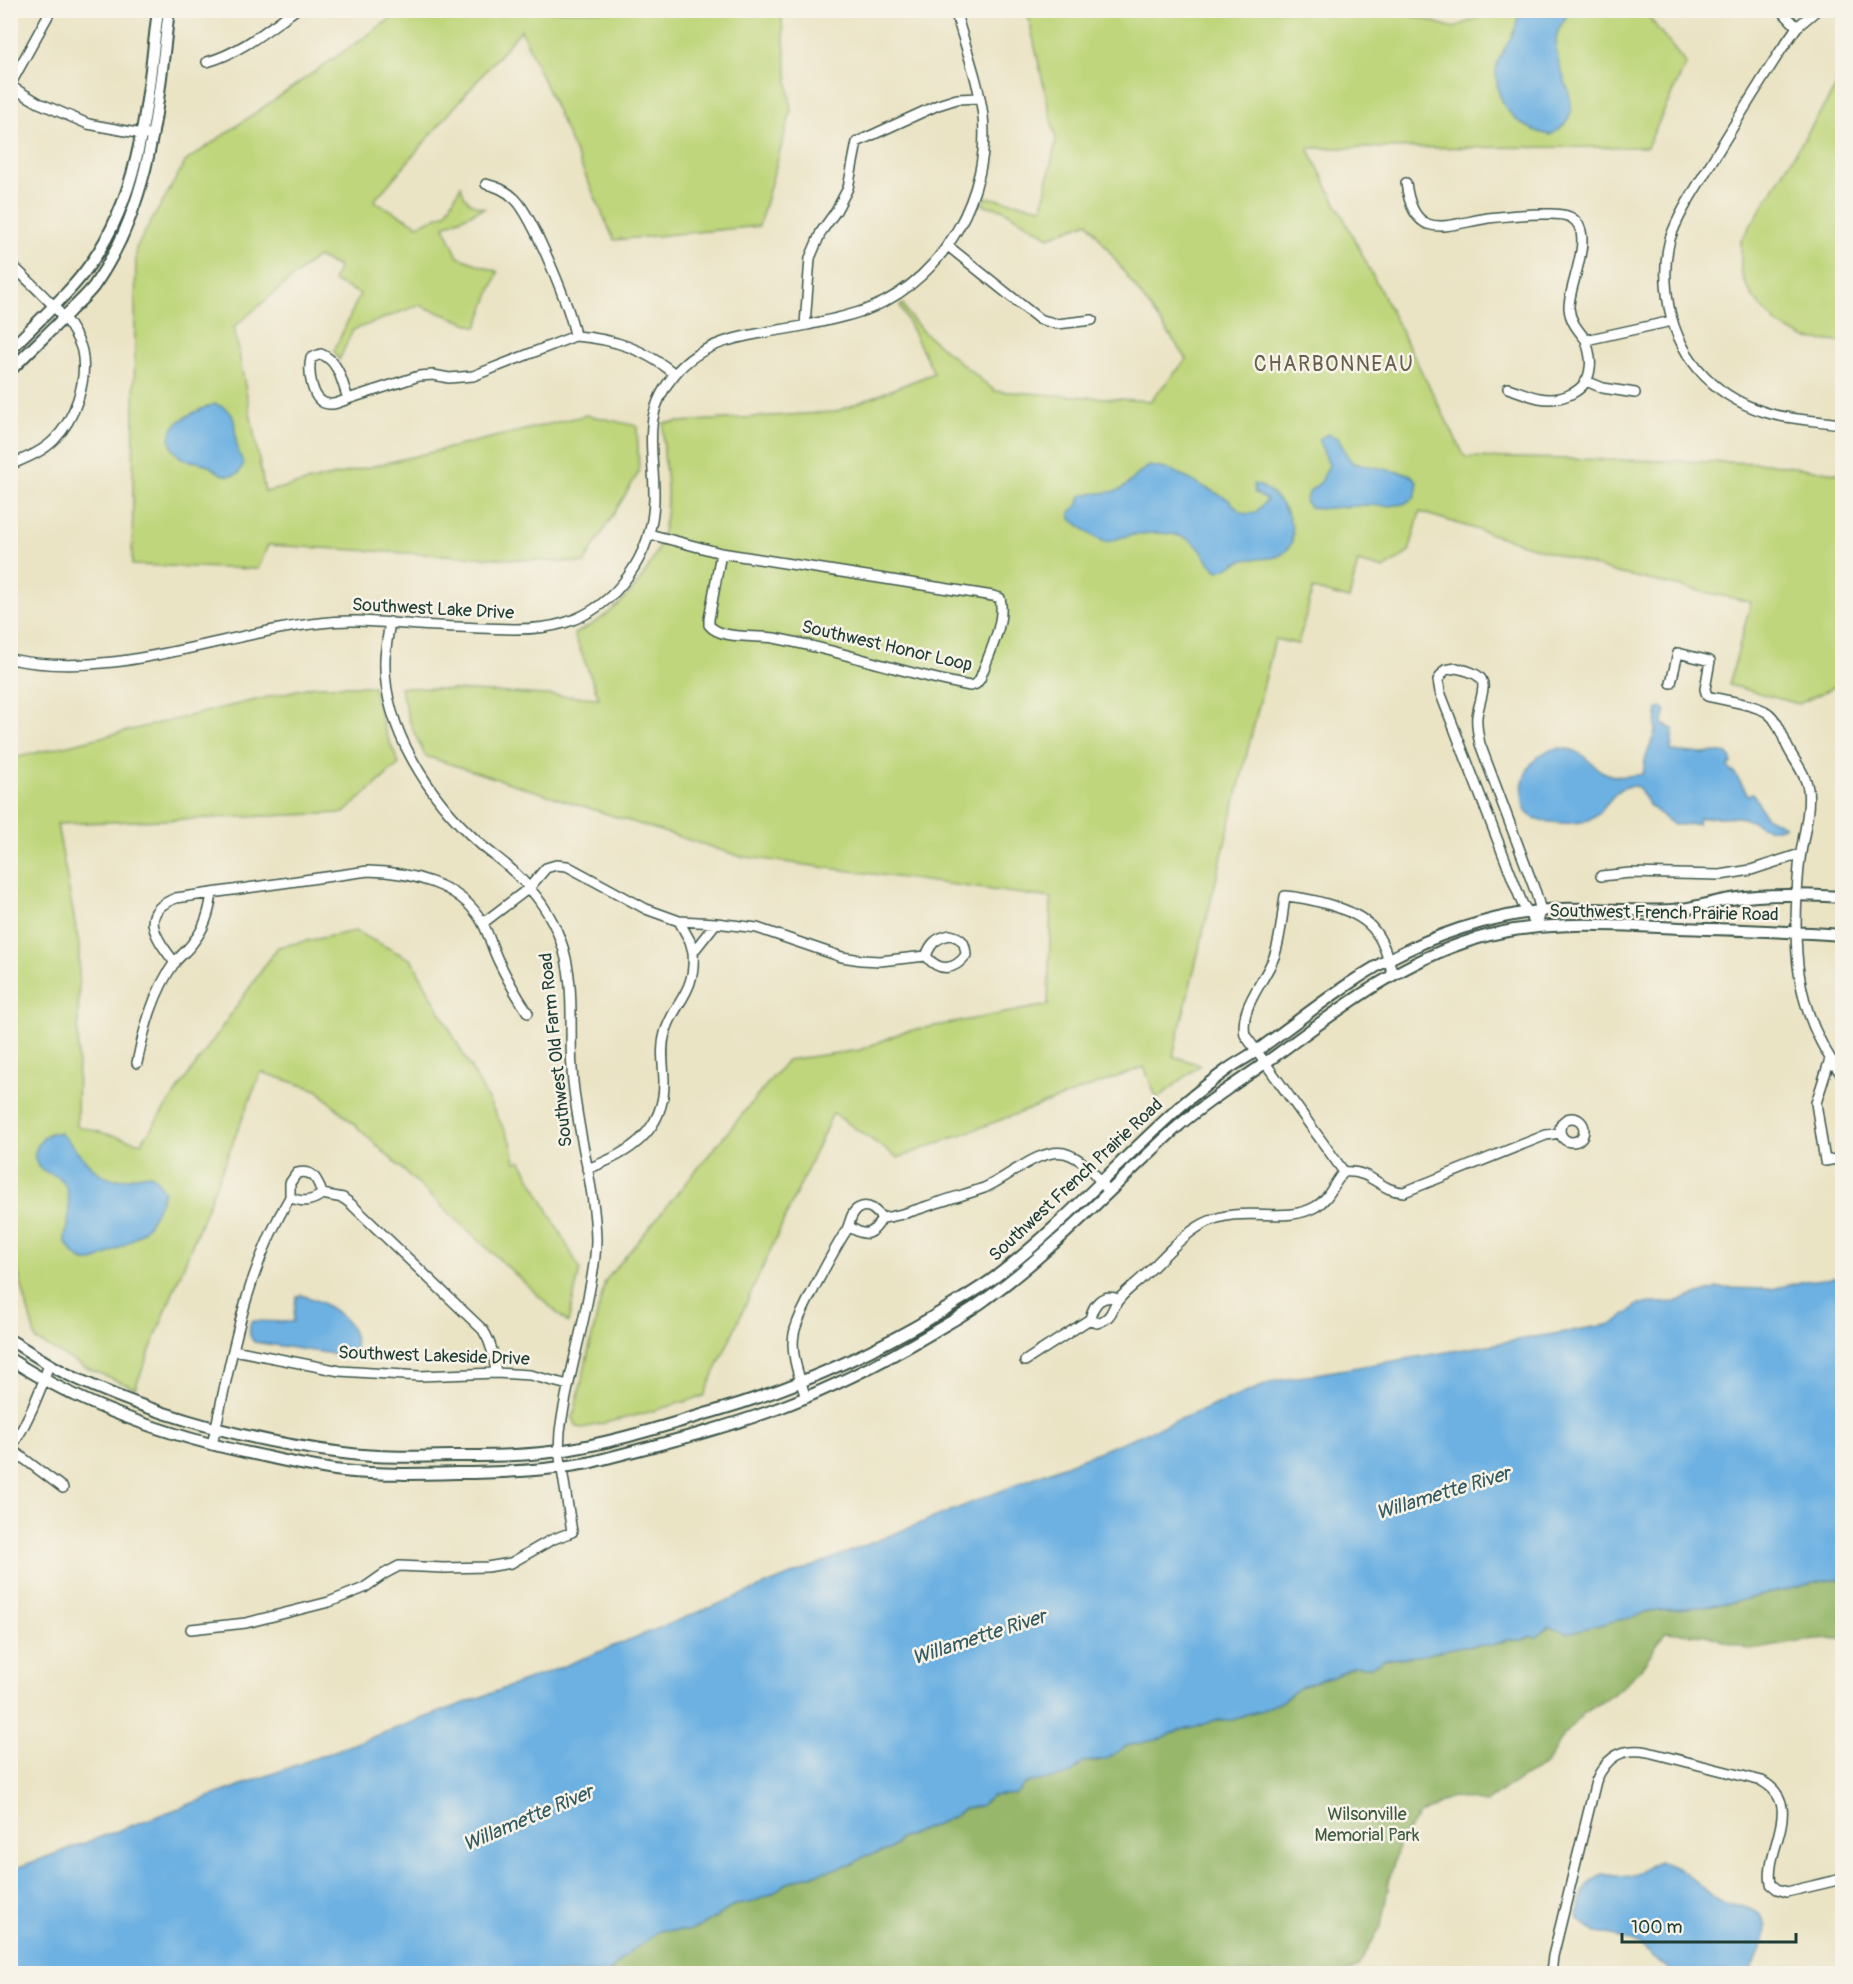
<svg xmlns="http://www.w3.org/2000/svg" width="1853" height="1984" viewBox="0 0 1853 1984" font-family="Pangolin,sans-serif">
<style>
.green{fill:#bfd67b;stroke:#6f8a58;stroke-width:1.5}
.forest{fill:#97b76b;stroke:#5b7a50;stroke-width:1.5}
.water{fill:#6db1e2;stroke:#46778b;stroke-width:1.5}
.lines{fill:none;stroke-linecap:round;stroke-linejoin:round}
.minor-casing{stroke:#3d564a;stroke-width:12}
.tertiary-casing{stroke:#3d564a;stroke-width:14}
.minor{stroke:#fff;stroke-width:9}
.tertiary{stroke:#fff;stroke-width:10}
.labels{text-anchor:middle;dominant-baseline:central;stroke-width:5;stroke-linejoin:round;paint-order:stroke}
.street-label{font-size:18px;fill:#1f3d34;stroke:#f7f3e8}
.park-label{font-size:18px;fill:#3f5c42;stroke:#f7f3e8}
.water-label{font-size:20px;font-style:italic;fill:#325a60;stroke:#f7f3e8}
.quarter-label{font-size:21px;letter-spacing:1.5px;fill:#665f4e;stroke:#f7f3e8}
</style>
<rect width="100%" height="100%" fill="#f7f3e8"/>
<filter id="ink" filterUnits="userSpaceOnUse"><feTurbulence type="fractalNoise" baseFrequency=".0167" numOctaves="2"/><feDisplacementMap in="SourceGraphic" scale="12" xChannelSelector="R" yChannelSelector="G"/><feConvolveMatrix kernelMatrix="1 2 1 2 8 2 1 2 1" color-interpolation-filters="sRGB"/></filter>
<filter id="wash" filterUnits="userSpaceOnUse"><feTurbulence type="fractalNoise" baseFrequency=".008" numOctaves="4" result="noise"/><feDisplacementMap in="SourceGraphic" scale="24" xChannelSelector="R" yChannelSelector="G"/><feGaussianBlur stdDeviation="1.35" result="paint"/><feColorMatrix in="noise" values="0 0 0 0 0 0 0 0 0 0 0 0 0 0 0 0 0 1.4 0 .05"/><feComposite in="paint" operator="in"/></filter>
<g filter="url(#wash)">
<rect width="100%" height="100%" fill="#eae3c4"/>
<path class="green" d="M 1392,10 L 1454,28 L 1494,11 L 1644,11 L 1686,64 L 1647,147 L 1308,148 L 1465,457 L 1766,463 L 1842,474 L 1842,683 L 1799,704 L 1729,685 L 1751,602 L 1617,573 L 1420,512 L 1409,552 L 1384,569 L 1358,562 L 1349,599 L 1313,589 L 1298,644 L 1275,639 L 1173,1056 L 1200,1065 L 1157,1099 L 1144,1067 L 898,1158 L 833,1113 L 704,1396 L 642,1414 L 583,1428 L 577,1427 L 573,1418 L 605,1281 L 787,1060 L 860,1050 L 903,1032 L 1048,1005 L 1051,898 L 739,856 L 425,756 L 410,723 L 400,687 L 599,698 L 574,634 C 630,608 669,556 667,492 C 667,469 661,446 664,423 L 835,412 L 934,373 L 900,306 L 903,304 L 909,315 L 922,331 L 995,391 L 1150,401 L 1187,359 L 1088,222 L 1049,237 L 1002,209 L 983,205 L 986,197 L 1042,208 L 1056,140 L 1027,11 Z
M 402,11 L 781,11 L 791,112 L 759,226 L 614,240 L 521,30 L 374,201 L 418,225 L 446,213 L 461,185 C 463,198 471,206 484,208 L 444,226 L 458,257 L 498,272 L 477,327 L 419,305 L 353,330 L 339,360 L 334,351 L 360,294 L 333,281 L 339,267 L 317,257 L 234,327 L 265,492 L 587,415 L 637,426 L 639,472 L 584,563 L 268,545 L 258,569 L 132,565 L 136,248 L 186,161 Z
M 1842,77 L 1842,342 L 1841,342 L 1806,339 L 1777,324 L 1752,296 L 1741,273 L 1741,241 Z
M 314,686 L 373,686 L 383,726 L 399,764 L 344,813 L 57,824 L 79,945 L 77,1126 L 141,1143 L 278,947 L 355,931 L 412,960 L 511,1142 L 515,1162 L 521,1161 L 580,1269 L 568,1323 L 317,1090 L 261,1072 L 135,1388 L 82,1366 L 36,1340 L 11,1245 L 10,759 Z"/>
<path class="forest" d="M 1842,1578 L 1842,1638 L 1806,1641 L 1751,1650 L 1706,1635 L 1665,1632 L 1640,1670 L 1612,1695 L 1583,1714 L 1563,1735 L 1546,1765 L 1523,1777 L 1485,1803 L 1452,1797 L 1419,1815 L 1400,1840 L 1390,1877 L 1381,1926 L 1357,1968 L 1345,1973 L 609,1974 L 630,1951 L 643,1944 L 656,1933 L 663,1930 L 687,1931 L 701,1926 L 735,1905 L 750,1903 L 772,1894 L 785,1884 L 807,1876 L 853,1864 L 865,1856 L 881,1852 L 895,1846 L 900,1839 L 951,1818 L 964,1809 L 980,1806 L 992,1796 L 1007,1794 L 1034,1780 L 1066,1776 L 1084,1762 L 1099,1761 L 1126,1746 L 1165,1738 L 1178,1730 L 1194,1728 L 1216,1720 L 1233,1720 L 1247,1714 L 1263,1710 L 1284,1700 L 1296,1690 L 1310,1683 L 1333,1677 L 1354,1666 L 1370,1667 L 1383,1660 L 1423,1655 L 1461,1646 L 1493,1645 L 1507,1640 L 1523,1640 L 1530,1636 L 1537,1637 L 1549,1627 L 1567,1633 L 1650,1612 L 1729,1603 L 1819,1582 Z"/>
<path class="water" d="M 1518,11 L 1570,11 C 1565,18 1559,26 1557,35 C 1548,73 1598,110 1550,135 C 1523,129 1501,113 1497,84 C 1496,76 1495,69 1498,62 C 1505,44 1519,31 1518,11 Z
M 215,404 C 240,411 233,425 237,446 C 238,452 241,458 244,464 L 238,474 C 220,479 220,471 205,464 C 198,461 189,462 182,458 C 177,455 173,450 171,444 C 164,422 200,409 215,404 Z
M 1328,434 L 1338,438 L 1348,457 L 1353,463 L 1409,474 C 1420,481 1418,486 1415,497 L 1404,504 L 1388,506 L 1366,505 L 1318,509 L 1310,507 L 1305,501 L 1310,491 L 1321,482 L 1329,465 L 1318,439 Z
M 1150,466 L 1171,470 L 1228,499 L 1240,511 L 1247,514 L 1255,513 L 1267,500 L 1255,493 L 1253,484 C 1277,487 1306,532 1286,551 C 1275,562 1258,557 1245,560 C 1237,562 1228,568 1219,571 C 1208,566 1204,551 1195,544 C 1179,530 1152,532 1132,535 C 1122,536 1114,541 1105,542 L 1093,536 L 1071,519 L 1070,512 L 1079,504 L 1081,496 C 1092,491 1106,495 1119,490 C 1132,484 1136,472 1150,466 Z
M 1662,707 L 1666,711 L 1662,724 L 1673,729 L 1671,751 L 1703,754 L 1714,752 L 1728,754 L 1732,762 L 1728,766 L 1731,772 L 1734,772 L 1748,795 L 1753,793 L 1765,816 L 1785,826 C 1772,835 1756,822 1743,818 C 1730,815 1712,818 1699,818 L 1698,824 L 1674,825 L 1649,805 L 1638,787 C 1613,781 1608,812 1588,820 C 1574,826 1530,824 1525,809 C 1520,794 1521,782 1528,769 C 1539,749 1563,742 1582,755 C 1589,760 1595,768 1603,772 C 1615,779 1630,776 1643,774 L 1645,760 L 1655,732 L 1658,708 Z
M 50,1133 L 60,1133 C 75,1145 94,1177 113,1179 C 126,1181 139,1174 151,1174 L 158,1181 L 164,1192 C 154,1221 146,1233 119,1248 C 103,1257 85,1271 72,1251 C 69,1248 66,1243 65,1239 C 65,1235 67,1230 68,1226 C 69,1214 70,1196 65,1185 C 60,1174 51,1176 43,1170 C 27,1159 37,1141 50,1133 Z
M 1842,1277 L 1842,1578 L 1819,1582 L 1729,1603 L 1650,1612 L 1567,1633 L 1549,1627 L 1537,1637 L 1530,1636 L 1523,1640 L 1507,1640 L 1493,1645 L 1461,1646 L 1423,1655 L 1383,1660 L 1370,1667 L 1354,1666 L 1333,1677 L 1310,1683 L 1296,1690 L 1284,1700 L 1263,1710 L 1247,1714 L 1233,1720 L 1216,1720 L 1194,1728 L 1178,1730 L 1165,1738 L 1126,1746 L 1107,1759 L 1084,1762 L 1072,1773 L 1066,1776 L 1026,1783 L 1016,1794 L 992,1796 L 980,1806 L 964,1809 L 951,1818 L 900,1839 L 889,1850 L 865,1856 L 853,1864 L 807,1876 L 785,1884 L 772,1894 L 750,1903 L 735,1905 L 701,1926 L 687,1931 L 662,1930 L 656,1933 L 643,1944 L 630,1951 L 609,1973 L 11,1973 L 11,1870 L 549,1672 L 1275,1381 L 1613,1324 L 1639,1304 L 1675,1302 L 1717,1288 L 1772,1289 L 1805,1281 Z
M 301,1295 C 327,1302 365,1324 353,1357 L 254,1342 C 248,1335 249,1329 251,1321 L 293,1322 L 296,1298 Z
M 1660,1861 C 1687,1867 1696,1885 1717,1900 C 1726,1907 1736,1904 1747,1908 C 1781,1917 1760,1955 1749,1973 L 1673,1973 L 1641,1946 L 1613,1935 L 1596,1933 L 1579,1920 C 1577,1910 1582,1890 1590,1882 C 1594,1878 1599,1876 1603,1874 C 1613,1875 1622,1879 1633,1875 C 1643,1872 1648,1864 1660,1861 Z"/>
</g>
<g filter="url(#ink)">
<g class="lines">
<defs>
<path id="minor" d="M 1781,10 L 1797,27
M 1817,10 L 1797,27 L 1781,50 C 1757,87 1734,125 1711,163 C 1697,187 1679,212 1670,239 C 1664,261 1665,285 1669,307 C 1680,362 1719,401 1775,415 C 1797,420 1820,421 1842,424
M 207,62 C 240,53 267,30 295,10
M 10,85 L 51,10
M 10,86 L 39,103 L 88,124 L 153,136
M 1406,183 C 1414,243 1445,225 1488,218 C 1506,216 1524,214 1543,214 C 1551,214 1562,213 1570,217 C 1598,231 1568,285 1569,308 C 1570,321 1578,330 1586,340 L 1672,321
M 486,184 C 497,187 506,190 515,199 C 533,217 571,309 575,336
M 948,246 L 1039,319 L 1057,324 L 1092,320
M 10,263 C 28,281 57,306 70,326 C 75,334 80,342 82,351 C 88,381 75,419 54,440 C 42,452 26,458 10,465
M 805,325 L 810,258 L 821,232 L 836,211 L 848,188 L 857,142 L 938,105 L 957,99 L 980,98
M 321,354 C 339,361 342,382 348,399 C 342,401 335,405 329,404 C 311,403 308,371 311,358 Z
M 1586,381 L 1603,388 L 1635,393
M 1508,388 C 1518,391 1529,396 1539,398 C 1561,402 1588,392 1590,368 C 1592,359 1588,348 1586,340
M 348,399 L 419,376 L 433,375 L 449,378 L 473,376 L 575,336 C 615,339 644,349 675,374
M 649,534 L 721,553 L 993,596 L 1000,598 C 1006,622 988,656 980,679 L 976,684 L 970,686 C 904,674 840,650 774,638 C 756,635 721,640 709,625 L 709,619 L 721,553
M 10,659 C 116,681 216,634 320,623 C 349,619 377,622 406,624 C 442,627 479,628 515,629 C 532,629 548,628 564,623 C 617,607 653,554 654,499 C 655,451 639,416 675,374 C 708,334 761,335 807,325 C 829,320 852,316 873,307 C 945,277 991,192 983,116 C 979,82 964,43 955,10
M 1456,668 C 1495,676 1482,687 1477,716 C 1476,726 1478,735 1480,744 L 1536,893 L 1541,911 L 1537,926 L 1522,903 L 1440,692 L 1438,680 L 1445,670 Z
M 1671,683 L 1678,653 L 1710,661 L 1705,689 L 1707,696 C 1722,700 1756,704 1768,713 C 1779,722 1782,736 1788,748 C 1795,762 1806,774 1808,789 C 1811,813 1801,843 1799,867 C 1792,944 1793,1012 1842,1075
M 1601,876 L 1630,873 L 1720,875 L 1751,870 L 1800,854
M 679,921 L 690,941 L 693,952
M 483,923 L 529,888 L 546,868 L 556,865 L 567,866 L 646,909 L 679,921 L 716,923 L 757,928 L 842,957 L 861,960 L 880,961 L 926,956
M 950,935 C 963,938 965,943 966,955 C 954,971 939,972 926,956 C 931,943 936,938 950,935 Z
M 175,963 C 157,939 136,913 176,898 L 368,871 C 408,872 461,883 482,922 C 489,934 492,948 498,960 C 507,979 517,996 528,1013
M 1830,1059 L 1816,1103 L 1825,1161 L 1842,1158
M 137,1063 C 144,1028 154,991 175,962 C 181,955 189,949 194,941 C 205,928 210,909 212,893
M1560 1130a12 12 0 1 1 24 0a12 12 0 1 1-24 0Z
M 587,1169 C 628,1154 664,1132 664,1083 C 664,1066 660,1050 665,1033 C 675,1000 696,994 693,952 L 716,923
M 1344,1172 L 1245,1035 C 1239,1007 1264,983 1274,957 C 1281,938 1282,916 1285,896 C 1300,897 1313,900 1327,904 C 1372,917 1381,931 1393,975
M 1344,1172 C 1374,1170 1378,1191 1404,1192 L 1546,1135 L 1560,1133
M 322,1194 C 318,1180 313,1169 297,1173 L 290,1183 L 290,1197 C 302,1203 311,1202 322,1194 L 343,1198 L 351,1204 L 483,1330 C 492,1344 494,1357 496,1373
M 882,1218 C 902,1216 921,1208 940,1202 C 955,1197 970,1193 984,1188 C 1008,1178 1039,1148 1064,1153 C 1084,1158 1097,1177 1109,1192
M 1118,1299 C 1101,1293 1093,1305 1090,1319 L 1097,1323 C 1116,1317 1110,1307 1121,1297 C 1128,1289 1137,1283 1145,1275 C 1163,1258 1181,1236 1203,1224 C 1242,1203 1283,1225 1315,1207 C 1330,1199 1333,1183 1344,1172
M 234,1350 L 340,1371 L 420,1376 L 496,1373 L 530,1375 L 568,1385
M 1025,1361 L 1090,1319
M 806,1398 C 800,1379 790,1354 794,1334 C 796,1322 803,1311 808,1300 C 820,1277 832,1253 846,1231 C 851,1223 850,1212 859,1208 C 869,1203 876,1211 882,1218 C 873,1235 865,1238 849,1226
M 212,1445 C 231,1360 245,1272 290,1197
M 11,1449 L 63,1488
M 10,1450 C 27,1423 40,1394 49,1364
M 191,1629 L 246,1623 L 329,1602 L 364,1588 L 384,1574 L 399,1566 L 444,1568 L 487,1567 L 511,1563 L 551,1540 L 572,1532 L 559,1451 L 560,1431 C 566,1388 578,1346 587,1303 C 591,1282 596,1261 596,1240 C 595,1182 575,1127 572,1069 C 569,1027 576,979 560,939 C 551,914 533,890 514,872 C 503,861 490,853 479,843 C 430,799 382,727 385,658 C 386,646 388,634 390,622
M 1551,1974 L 1553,1956 L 1596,1781 C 1606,1757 1622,1747 1648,1752 L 1762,1781 C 1806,1806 1764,1848 1771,1884 L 1777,1889 L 1787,1892 L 1842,1879"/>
<path id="tertiary" d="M 10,350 C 37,321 68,296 91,263 C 143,190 147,97 158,10
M 10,371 C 30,350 52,330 72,309 C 79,302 88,294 94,286 C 152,203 157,107 169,10
M 10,1340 C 30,1352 50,1366 71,1376 C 156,1416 250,1441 343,1453 C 380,1458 417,1457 454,1456 C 491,1456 529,1456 565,1450 C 615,1442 664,1426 712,1412 C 793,1389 863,1358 934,1316 C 955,1303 975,1292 994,1278 C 1059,1229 1113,1167 1173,1113 C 1190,1097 1209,1083 1228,1069 C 1239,1061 1252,1055 1262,1047 C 1308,1014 1353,976 1405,951 C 1452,928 1508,912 1560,909 C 1598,908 1635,912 1672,910 C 1693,909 1711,902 1731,899 C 1766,893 1808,895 1842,897
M 10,1359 C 87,1409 174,1438 263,1456 C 289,1462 316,1468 343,1471 C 381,1475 419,1474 457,1473 C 501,1473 544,1471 588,1463 C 652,1446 717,1431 779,1408 C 832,1388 883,1362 932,1333 C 950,1322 969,1312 986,1299 C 1055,1249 1114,1185 1176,1128 C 1204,1103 1237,1083 1268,1061 C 1333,1014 1396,963 1475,939 C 1541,919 1611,925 1679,928 C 1734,930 1788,931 1842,935"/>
</defs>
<use href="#minor" class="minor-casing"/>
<use href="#tertiary" class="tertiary-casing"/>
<use href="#minor" class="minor"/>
<use href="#tertiary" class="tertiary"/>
</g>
</g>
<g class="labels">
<g class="street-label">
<text transform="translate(433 609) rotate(3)">Southwest Lake Drive</text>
<text transform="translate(887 646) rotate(13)">Southwest Honor Loop</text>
<text transform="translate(1664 913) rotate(1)">Southwest French Prairie Road</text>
<text transform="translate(556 1050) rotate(-96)">Southwest Old Farm Road</text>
<text transform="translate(1076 1180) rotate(-43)">Southwest French Prairie Road</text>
<text transform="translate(434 1356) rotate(2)">Southwest Lakeside Drive</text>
</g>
<g class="park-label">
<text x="1367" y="1814">Wilsonville<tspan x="1367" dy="21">Memorial Park</tspan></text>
</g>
<g class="water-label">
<text transform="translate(1443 1493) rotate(-17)">Willamette River</text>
<text transform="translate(979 1637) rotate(-18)">Willamette River</text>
<text transform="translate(528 1818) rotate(-23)">Willamette River</text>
</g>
<g class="quarter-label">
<text x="1334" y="364">CHARBONNEAU</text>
</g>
</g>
<rect width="1853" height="1984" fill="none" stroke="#f7f3e8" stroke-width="36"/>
<path d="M1622 1933v9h174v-9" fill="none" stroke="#1f3d34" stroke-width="3"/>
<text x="1631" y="1933" font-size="18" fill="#1f3d34" stroke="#f7f3e8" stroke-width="4.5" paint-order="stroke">100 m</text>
</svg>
